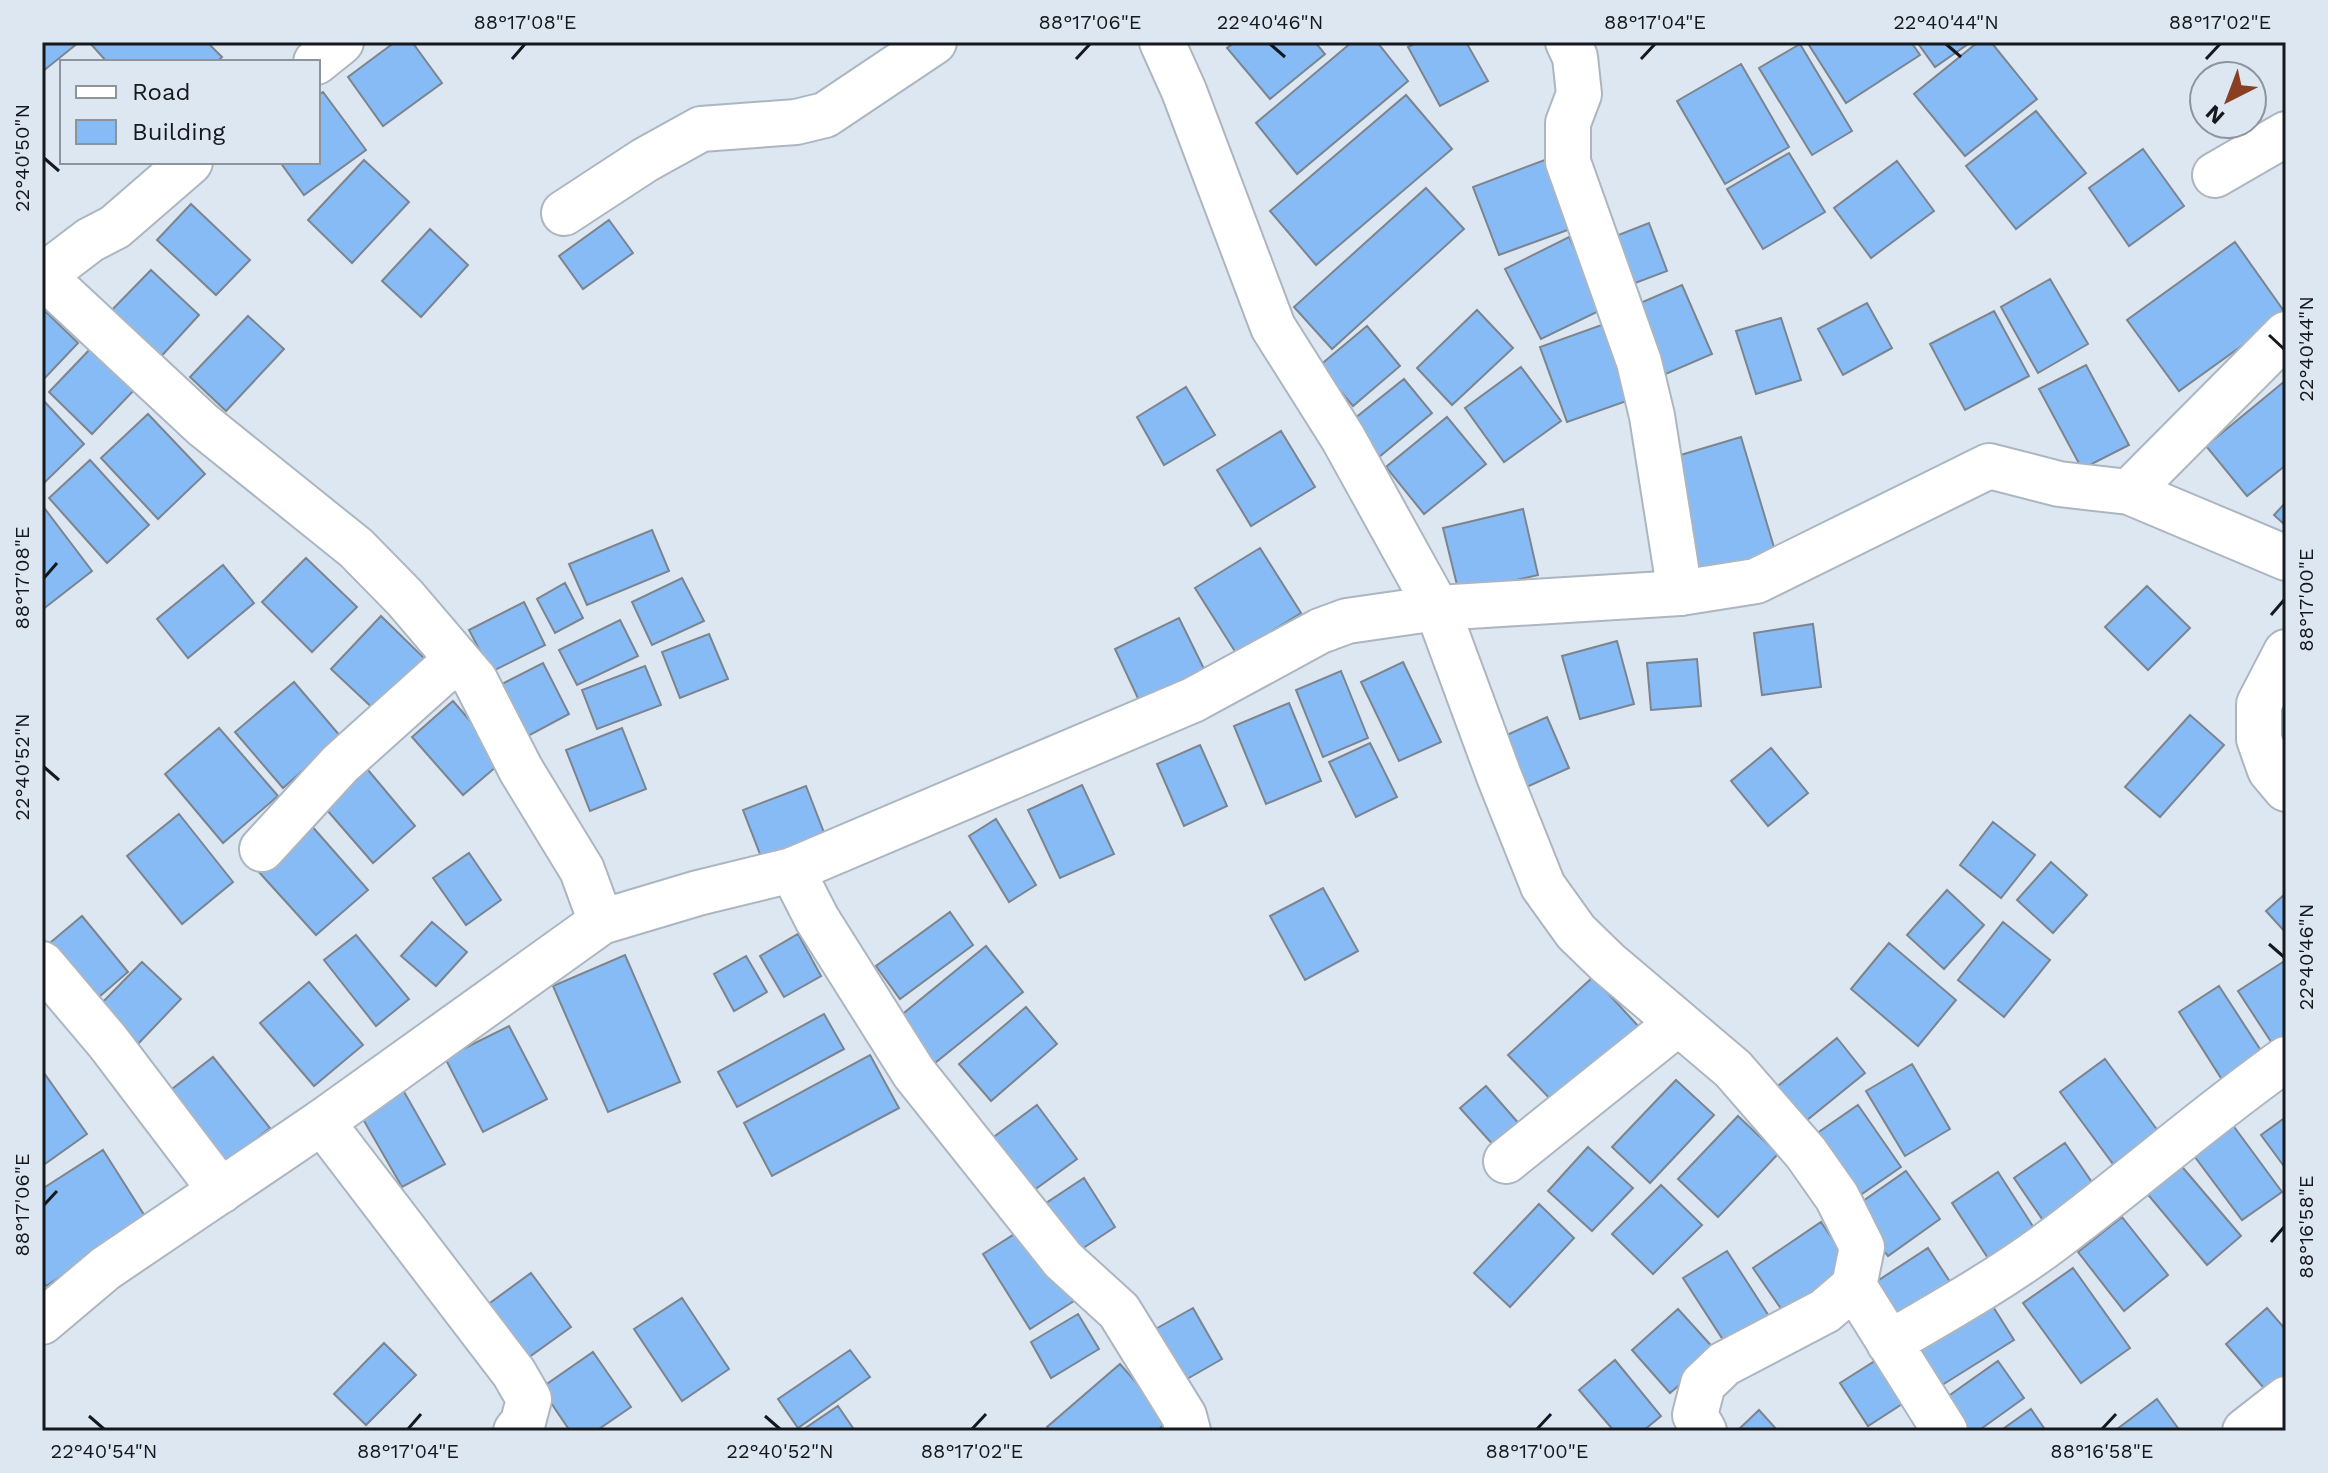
<svg xmlns="http://www.w3.org/2000/svg" width="2328" height="1473" viewBox="0 0 2328 1473" font-family="'Work Sans',sans-serif">
<style>
.building{fill:#87bbf5;stroke:#7b848f;stroke-width:2}
.lines{fill:none;stroke-linecap:round;stroke-linejoin:round}
.minor-casing{stroke:#acb6c1;stroke-width:48}
.tertiary-casing{stroke:#acb6c1;stroke-width:48}
.minor{stroke:#fff;stroke-width:44}
.tertiary{stroke:#fff;stroke-width:44}
.ticks{fill:none;stroke:#15181c;stroke-width:3}
.neatline{fill:none;stroke:#15181c;stroke-width:3}
.ticks-label{font-size:20px;text-anchor:middle;fill:#15181c}
</style>
<rect width="100%" height="100%" fill="#dde7f2"/>
<path class="building" d="M 42,42 L 77,42 L 78,43 L 42,72 Z
M 89,42 L 207,42 L 222,57 L 217,62 L 107,62 Z
M 395,42 L 412,42 L 442,83 L 383,126 L 348,77 Z
M 1235,42 L 1315,42 L 1325,54 L 1270,99 L 1227,48 Z
M 1352,42 L 1377,42 L 1408,81 L 1297,174 L 1256,123 Z
M 1418,42 L 1466,42 L 1488,81 L 1440,106 L 1408,47 Z
M 1807,42 L 1911,42 L 1920,55 L 1846,103 Z
M 1917,42 L 1971,42 L 1935,67 Z
M 1978,42 L 1991,42 L 2037,99 L 1965,156 L 1914,94 Z
M 1800,44 L 1852,131 L 1812,155 L 1759,68 Z
M 1741,64 L 1789,147 L 1725,184 L 1677,101 Z
M 323,92 L 366,150 L 304,195 L 280,162 L 318,162 L 318,95 Z
M 1406,95 L 1452,149 L 1316,265 L 1270,211 Z
M 2036,111 L 2086,173 L 2016,229 L 1966,166 Z
M 2143,149 L 2184,206 L 2129,246 L 2089,188 Z
M 1789,153 L 1825,212 L 1763,249 L 1727,189 Z
M 1550,158 L 1576,227 L 1499,255 L 1473,187 Z
M 364,160 L 409,202 L 352,263 L 308,220 Z
M 1897,161 L 1934,211 L 1871,258 L 1834,208 Z
M 1426,188 L 1464,229 L 1332,349 L 1294,307 Z
M 191,204 L 250,260 L 216,295 L 157,240 Z
M 609,220 L 633,253 L 583,289 L 559,256 Z
M 1649,223 L 1667,271 L 1622,288 L 1603,241 Z
M 430,229 L 468,265 L 421,317 L 382,281 Z
M 1569,237 L 1605,308 L 1541,339 L 1505,269 Z
M 2235,242 L 2286,314 L 2179,391 L 2127,320 Z
M 151,270 L 199,315 L 156,362 L 106,316 Z
M 2050,279 L 2088,344 L 2038,373 L 2001,307 Z
M 1682,285 L 1712,354 L 1661,376 L 1631,307 Z
M 1867,303 L 1892,348 L 1843,375 L 1818,329 Z
M 42,308 L 78,343 L 42,381 Z
M 1477,310 L 1513,348 L 1452,405 L 1417,368 Z
M 1994,311 L 2029,376 L 1965,410 L 1930,344 Z
M 248,316 L 284,349 L 226,411 L 190,377 Z
M 1781,318 L 1801,380 L 1756,394 L 1736,331 Z
M 1610,322 L 1638,397 L 1567,422 L 1540,347 Z
M 1367,326 L 1400,366 L 1353,406 L 1319,366 Z
M 93,346 L 136,388 L 92,434 L 49,392 Z
M 2086,365 L 2129,445 L 2082,469 L 2039,389 Z
M 1521,367 L 1561,421 L 1504,462 L 1465,408 Z
M 1404,379 L 1432,413 L 1373,462 L 1344,427 Z
M 2286,380 L 2286,465 L 2247,496 L 2206,446 Z
M 1186,387 L 1215,435 L 1164,465 L 1137,417 Z
M 42,399 L 84,444 L 45,482 L 42,478 Z
M 148,414 L 205,474 L 158,519 L 101,458 Z
M 1447,417 L 1486,464 L 1424,514 L 1386,467 Z
M 1281,431 L 1315,487 L 1251,526 L 1217,470 Z
M 1741,437 L 1776,554 L 1699,577 L 1664,460 Z
M 90,460 L 149,525 L 107,563 L 49,498 Z
M 2286,502 L 2286,526 L 2274,515 Z
M 42,505 L 92,571 L 42,610 Z
M 1523,509 L 1538,575 L 1459,593 L 1443,528 Z
M 652,530 L 669,571 L 587,605 L 569,564 Z
M 1260,548 L 1301,613 L 1236,653 L 1195,588 Z
M 306,558 L 357,607 L 312,652 L 262,602 Z
M 223,565 L 254,603 L 188,658 L 157,619 Z
M 682,578 L 704,621 L 652,645 L 632,602 Z
M 565,583 L 583,618 L 555,633 L 537,599 Z
M 2147,586 L 2190,628 L 2148,670 L 2105,627 Z
M 524,602 L 545,645 L 491,672 L 469,630 Z
M 381,616 L 428,662 L 379,714 L 331,669 Z
M 1179,618 L 1207,675 L 1142,707 L 1115,649 Z
M 620,620 L 638,656 L 577,685 L 559,650 Z
M 1813,624 L 1821,687 L 1762,695 L 1754,633 Z
M 709,634 L 728,679 L 680,698 L 662,652 Z
M 1617,641 L 1634,704 L 1580,719 L 1562,656 Z
M 1697,659 L 1701,706 L 1651,710 L 1647,663 Z
M 1403,662 L 1441,742 L 1399,761 L 1361,682 Z
M 543,663 L 569,714 L 528,736 L 500,685 Z
M 645,666 L 661,705 L 597,729 L 582,690 Z
M 1341,671 L 1368,738 L 1323,757 L 1296,690 Z
M 294,682 L 341,737 L 283,788 L 235,732 Z
M 453,701 L 504,760 L 463,795 L 412,737 Z
M 1289,703 L 1321,781 L 1266,804 L 1234,726 Z
M 2190,715 L 2224,745 L 2160,817 L 2125,787 Z
M 1547,717 L 1569,768 L 1520,790 L 1498,739 Z
M 219,728 L 278,796 L 223,843 L 165,774 Z
M 622,728 L 646,789 L 590,811 L 566,750 Z
M 1370,743 L 1397,797 L 1356,817 L 1329,762 Z
M 1200,745 L 1227,806 L 1184,826 L 1157,764 Z
M 1771,748 L 1808,793 L 1768,826 L 1731,781 Z
M 363,764 L 415,826 L 373,863 L 320,802 Z
M 1082,785 L 1114,854 L 1060,878 L 1028,810 Z
M 806,786 L 828,843 L 765,867 L 743,810 Z
M 179,814 L 233,882 L 182,924 L 127,856 Z
M 996,819 L 1036,885 L 1009,902 L 969,836 Z
M 1993,822 L 2035,855 L 2001,898 L 1960,865 Z
M 310,824 L 368,890 L 316,935 L 258,871 Z
M 469,853 L 501,900 L 466,925 L 433,878 Z
M 2051,862 L 2087,895 L 2053,933 L 2017,900 Z
M 1323,888 L 1358,951 L 1305,980 L 1270,916 Z
M 1947,890 L 1984,925 L 1944,969 L 1907,935 Z
M 2286,893 L 2286,933 L 2266,911 Z
M 950,912 L 973,945 L 900,999 L 876,966 Z
M 82,916 L 128,972 L 92,1003 L 45,947 Z
M 432,922 L 467,952 L 436,986 L 401,956 Z
M 2003,922 L 2050,960 L 2004,1017 L 1958,980 Z
M 798,934 L 821,976 L 784,997 L 760,956 Z
M 356,935 L 409,999 L 376,1026 L 324,960 Z
M 1889,943 L 1956,1000 L 1918,1046 L 1851,989 Z
M 986,946 L 1023,992 L 930,1067 L 894,1021 Z
M 625,955 L 680,1082 L 608,1112 L 553,986 Z
M 746,956 L 767,992 L 734,1011 L 714,974 Z
M 2286,960 L 2286,1050 L 2279,1054 L 2238,991 Z
M 142,962 L 181,999 L 135,1047 L 96,1009 Z
M 1593,977 L 1640,1028 L 1556,1105 L 1508,1055 Z
M 309,982 L 363,1045 L 314,1086 L 260,1023 Z
M 2219,986 L 2269,1063 L 2228,1089 L 2179,1012 Z
M 1026,1007 L 1057,1044 L 991,1101 L 959,1064 Z
M 824,1014 L 844,1049 L 737,1107 L 718,1072 Z
M 509,1026 L 547,1099 L 483,1132 L 445,1058 Z
M 1837,1038 L 1865,1073 L 1796,1129 L 1768,1094 Z
M 870,1055 L 899,1108 L 772,1176 L 744,1123 Z
M 213,1057 L 270,1128 L 224,1164 L 167,1093 Z
M 2105,1059 L 2158,1131 L 2113,1164 L 2060,1092 Z
M 1912,1064 L 1950,1129 L 1905,1156 L 1866,1091 Z
M 42,1070 L 87,1134 L 42,1166 Z
M 1676,1080 L 1714,1115 L 1650,1183 L 1612,1147 Z
M 1486,1086 L 1521,1126 L 1496,1148 L 1460,1108 Z
M 403,1090 L 445,1164 L 402,1187 L 360,1114 Z
M 1037,1105 L 1077,1159 L 1030,1193 L 991,1139 Z
M 1858,1105 L 1901,1167 L 1856,1198 L 1813,1136 Z
M 1738,1116 L 1778,1154 L 1718,1217 L 1678,1179 Z
M 2286,1117 L 2286,1169 L 2261,1135 Z
M 2232,1124 L 2282,1192 L 2242,1220 L 2192,1153 Z
M 2065,1143 L 2100,1194 L 2049,1229 L 2014,1178 Z
M 1588,1147 L 1633,1188 L 1592,1231 L 1548,1191 Z
M 103,1150 L 148,1221 L 46,1286 L 42,1279 L 42,1189 Z
M 2178,1162 L 2241,1236 L 2207,1265 L 2144,1190 Z
M 1906,1171 L 1940,1219 L 1888,1256 L 1853,1208 Z
M 1998,1172 L 2043,1242 L 1997,1272 L 1952,1203 Z
M 1084,1178 L 1115,1227 L 1068,1258 L 1037,1209 Z
M 1661,1185 L 1702,1225 L 1653,1274 L 1612,1234 Z
M 1539,1204 L 1574,1238 L 1510,1307 L 1474,1273 Z
M 2122,1217 L 2168,1275 L 2124,1311 L 2078,1252 Z
M 1821,1222 L 1851,1267 L 1784,1313 L 1753,1268 Z
M 1027,1226 L 1074,1301 L 1030,1329 L 983,1254 Z
M 1928,1248 L 1956,1291 L 1896,1329 L 1868,1287 Z
M 1727,1251 L 1774,1324 L 1731,1352 L 1683,1278 Z
M 2073,1268 L 2130,1348 L 2081,1383 L 2023,1303 Z
M 531,1273 L 571,1327 L 518,1365 L 479,1311 Z
M 1985,1294 L 2014,1340 L 1931,1392 L 1901,1346 Z
M 682,1298 L 729,1369 L 682,1401 L 634,1329 Z
M 1193,1308 L 1222,1359 L 1173,1387 L 1143,1336 Z
M 2267,1308 L 2286,1330 L 2286,1392 L 2275,1401 L 2226,1344 Z
M 1678,1309 L 1717,1352 L 1670,1393 L 1632,1350 Z
M 1078,1314 L 1099,1349 L 1051,1378 L 1031,1342 Z
M 384,1343 L 416,1375 L 366,1425 L 334,1394 Z
M 850,1350 L 870,1377 L 798,1428 L 778,1399 Z
M 593,1352 L 631,1407 L 596,1431 L 570,1431 L 541,1388 Z
M 1886,1354 L 1913,1397 L 1868,1426 L 1840,1383 Z
M 1615,1360 L 1661,1416 L 1643,1431 L 1614,1431 L 1579,1390 Z
M 1998,1361 L 2024,1398 L 1978,1431 L 1950,1431 L 1933,1407 Z
M 1120,1364 L 1169,1420 L 1157,1431 L 1050,1431 L 1047,1427 Z
M 2157,1399 L 2180,1431 L 2119,1431 L 2117,1429 Z
M 838,1406 L 855,1431 L 801,1431 Z
M 2031,1409 L 2046,1431 L 2000,1431 Z
M 1759,1410 L 1778,1431 L 1737,1431 Z"/>
<g class="lines">
<defs>
<path id="minor" d="M 1162,42 L 1184,91 L 1273,327 L 1343,438 L 1437,608 L 1499,776 L 1543,886 L 1576,932 L 1608,963 L 1733,1069 L 1806,1153 L 1837,1197 L 1862,1247 L 1854,1286 L 1825,1311 L 1724,1364 L 1703,1384 L 1695,1415 L 1704,1431
M 1568,42 L 1575,57 L 1579,94 L 1568,123 L 1568,162 L 1639,362 L 1652,416 L 1680,593
M 316,62 L 341,42
M 2215,175 L 2286,134
M 564,213 L 645,160 L 701,129 L 796,122 L 825,115 L 934,42
M 44,275 L 90,240 L 115,227 L 190,162
M 2129,492 L 2286,334
M 2286,652 L 2259,704 L 2259,739 L 2270,770 L 2286,789
M 262,849 L 340,764 L 457,659
M 792,870 L 817,919 L 914,1073 L 1063,1260 L 1119,1311 L 1184,1416 L 1188,1431
M 42,964 L 108,1042 L 221,1191
M 322,1122 L 514,1373 L 529,1399 L 523,1422 L 516,1431
M 1506,1161 L 1678,1023
M 1854,1286 L 1945,1431
M 1889,1343 C 1944,1311 1999,1280 2049,1243 C 2130,1183 2204,1117 2286,1059
M 2245,1431 L 2286,1399"/>
<path id="tertiary" d="M 42,275 L 203,425 L 356,548 L 405,598 L 475,680 L 521,770 L 582,870 L 601,922
M 42,1322 L 106,1268 L 322,1122 L 601,922 L 698,893 L 792,870 L 1193,700 L 1320,631 L 1347,621 L 1437,608 L 1680,593 L 1756,581 L 1989,466 L 2059,484 L 2129,492 L 2286,558"/>
</defs>
<use href="#minor" class="minor-casing"/>
<use href="#tertiary" class="tertiary-casing"/>
<use href="#minor" class="minor"/>
<use href="#tertiary" class="tertiary"/>
</g>
<path class="ticks" d="M 1270,44 L 1285,57M 1946,44 L 1961,57M 512,59 L 525,44M 1076,59 L 1090,44M 1641,59 L 1655,44M 2206,59 L 2220,44M 44,158 L 59,171M 2269,335 L 2284,349M 44,578 L 57,563M 2271,615 L 2284,600M 44,767 L 59,780M 2269,944 L 2284,957M 44,1205 L 57,1191M 2271,1242 L 2284,1227M 89,1416 L 104,1429M 765,1416 L 780,1429M 408,1429 L 421,1414M 972,1429 L 986,1414M 1537,1429 L 1551,1414M 2102,1429 L 2116,1414"/>
<rect width="2328" height="1473" fill="none" stroke="#dde7f2" stroke-width="88"/>
<rect x="60" y="60" width="260" height="104" fill="#dde7f2" stroke="#8d949c" stroke-width="2"/>
<rect x="76" y="86" width="40" height="12" fill="#ffffff" stroke="#8d949c" stroke-width="2"/>
<text x="132" y="100" font-size="24" fill="#15181c">Road</text>
<rect x="76" y="120" width="40" height="24" fill="#87bbf5" stroke="#8d949c" stroke-width="2"/>
<text x="132" y="140" font-size="24" fill="#15181c">Building</text>
<g transform="translate(2228 100) rotate(222)"><circle r="38" fill="#dde7f2" stroke="#8d949c" stroke-width="2"/>
<path d="M0-6L14 30L0 20L-14 30Z" fill="#894022"/>
<text y="-12" font-size="22" font-weight="bold" text-anchor="middle" fill="#15181c">N</text>
</g>
<rect x="44" y="44" width="2240" height="1385" class="neatline"/>
<g class="ticks-label">
<text x="525" y="29">88°17'08"E</text>
<text x="1090" y="29">88°17'06"E</text>
<text x="1270" y="29">22°40'46"N</text>
<text x="1655" y="29">88°17'04"E</text>
<text x="1946" y="29">22°40'44"N</text>
<text x="2220" y="29">88°17'02"E</text>
<text transform="translate(22 158) rotate(-90)" y="7">22°40'50"N</text>
<text transform="translate(2306 349) rotate(-90)" y="7">22°40'44"N</text>
<text transform="translate(22 578) rotate(-90)" y="7">88°17'08"E</text>
<text transform="translate(2306 600) rotate(-90)" y="7">88°17'00"E</text>
<text transform="translate(22 767) rotate(-90)" y="7">22°40'52"N</text>
<text transform="translate(2306 957) rotate(-90)" y="7">22°40'46"N</text>
<text transform="translate(22 1205) rotate(-90)" y="7">88°17'06"E</text>
<text transform="translate(2306 1227) rotate(-90)" y="7">88°16'58"E</text>
<text x="104" y="1458">22°40'54"N</text>
<text x="408" y="1458">88°17'04"E</text>
<text x="780" y="1458">22°40'52"N</text>
<text x="972" y="1458">88°17'02"E</text>
<text x="1537" y="1458">88°17'00"E</text>
<text x="2102" y="1458">88°16'58"E</text>
</g>
</svg>
